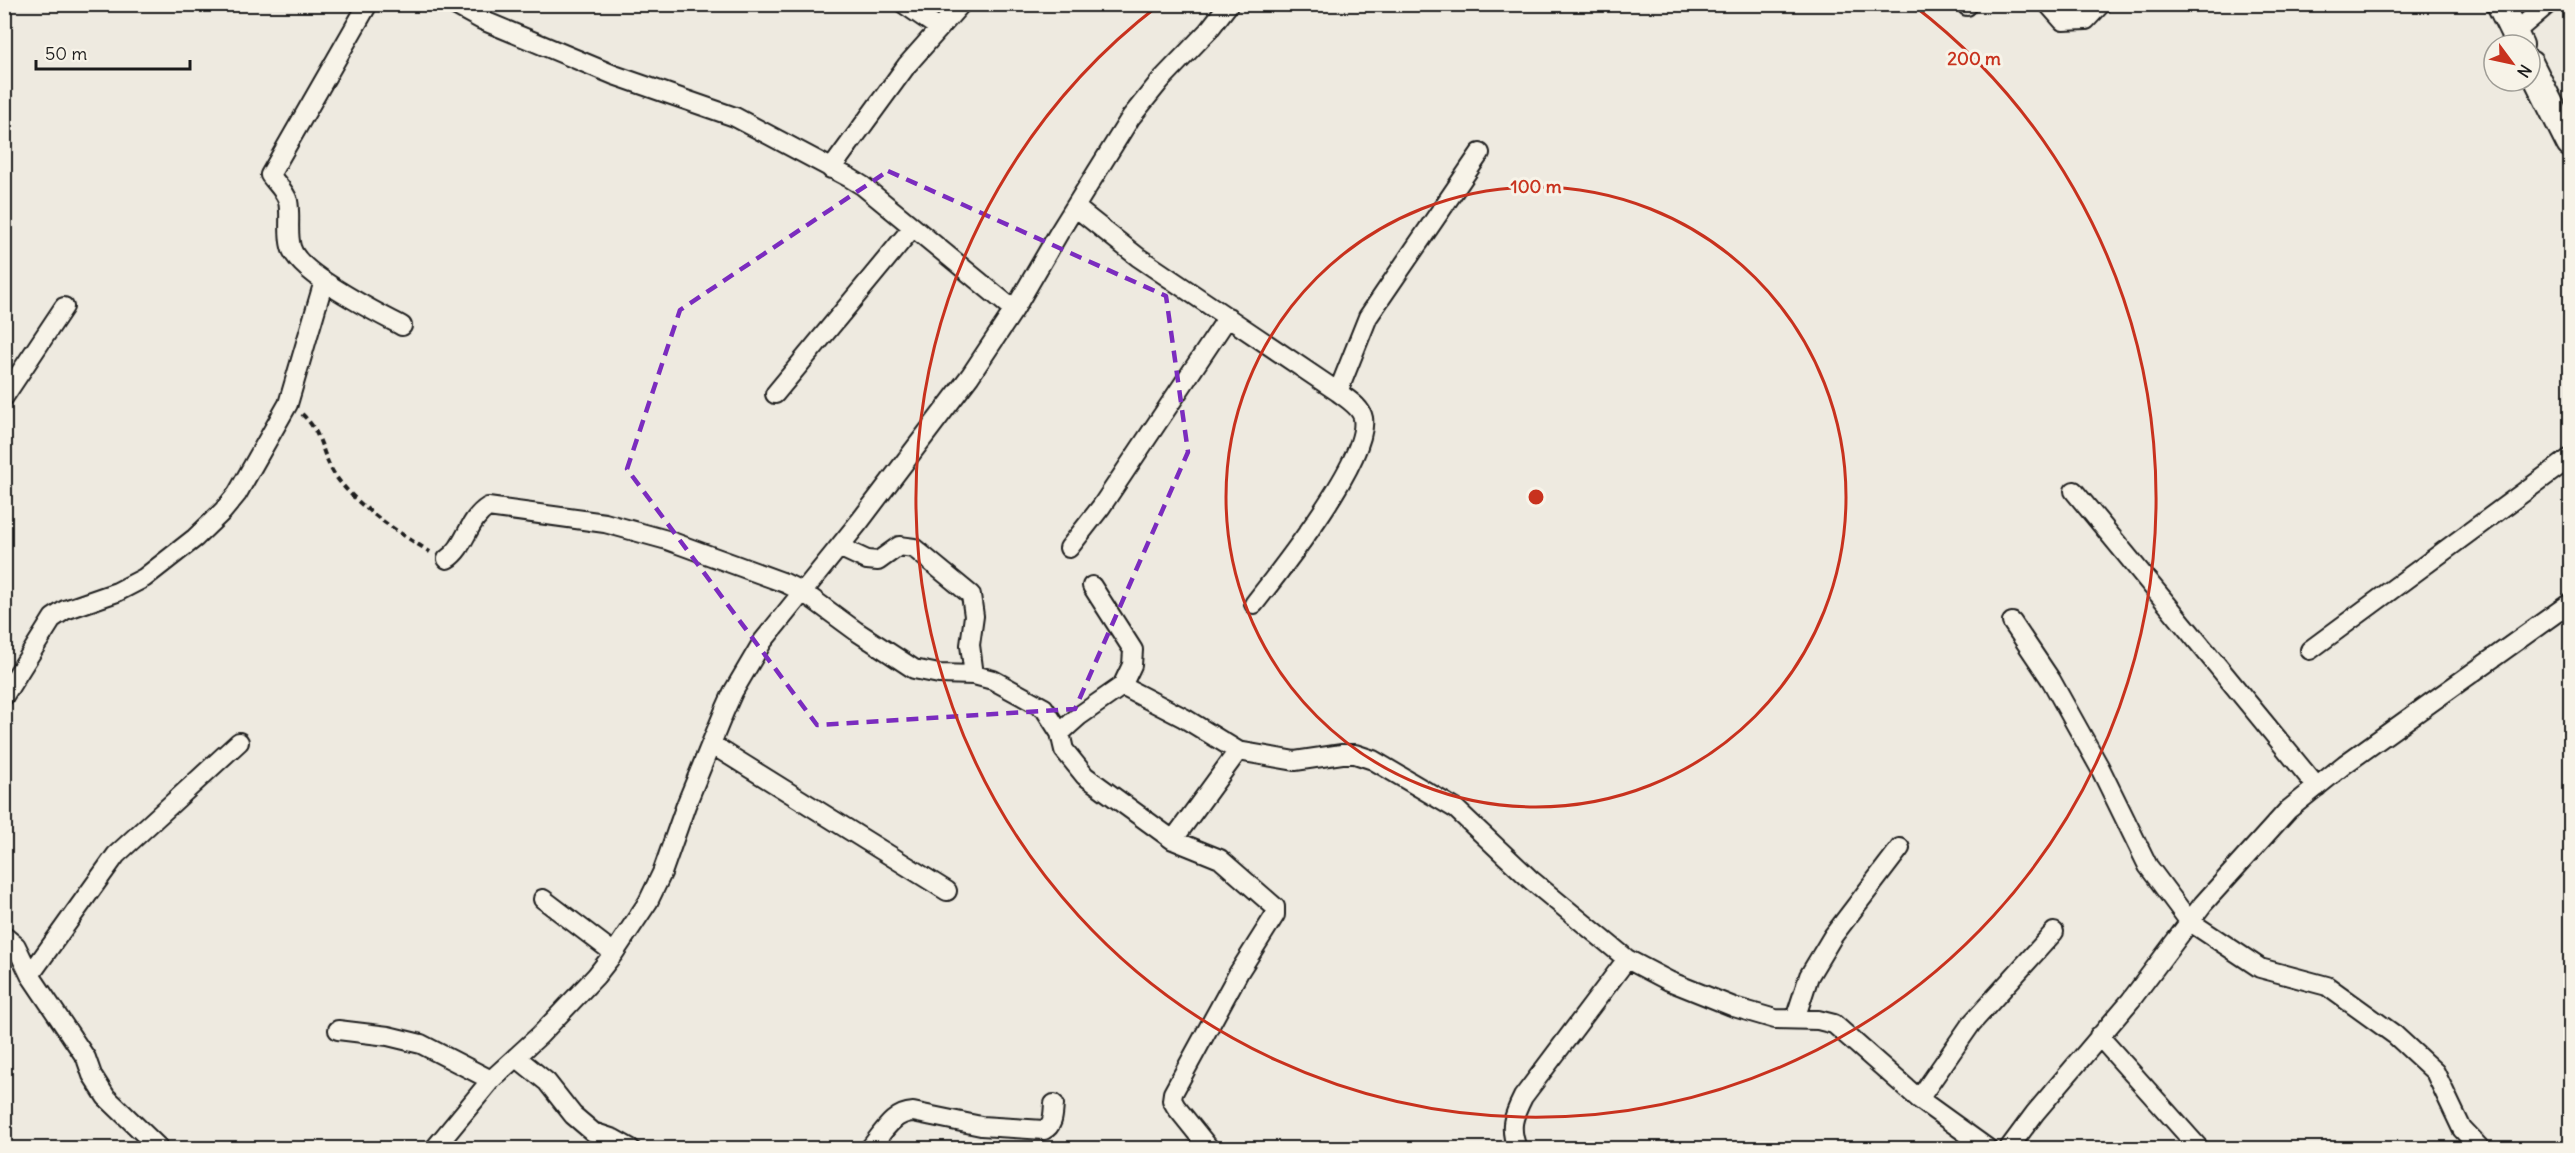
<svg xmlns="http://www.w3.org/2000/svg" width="2575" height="1153" viewBox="0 0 2575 1153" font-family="Delius,sans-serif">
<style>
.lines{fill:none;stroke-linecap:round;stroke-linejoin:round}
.minor-casing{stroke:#1c1c1c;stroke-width:22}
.secondary-casing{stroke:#1c1c1c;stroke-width:30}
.path{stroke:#1c1c1c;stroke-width:4;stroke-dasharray:6 4.5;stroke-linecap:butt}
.minor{stroke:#f7f3e8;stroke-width:18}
.secondary{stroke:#f7f3e8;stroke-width:26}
.marked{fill:none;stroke:#7b2cbf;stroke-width:4.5;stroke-dasharray:12 8;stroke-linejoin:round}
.ring{fill:none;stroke:#c8321e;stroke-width:3}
.centre{fill:#c8321e;stroke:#f7f3e8;stroke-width:3}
.ring-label{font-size:18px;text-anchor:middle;font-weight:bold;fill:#c8321e;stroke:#f7f3e8;stroke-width:6;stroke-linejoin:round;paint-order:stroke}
</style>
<rect width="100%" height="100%" fill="#eeeae0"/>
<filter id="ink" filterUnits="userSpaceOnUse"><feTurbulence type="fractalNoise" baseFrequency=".0167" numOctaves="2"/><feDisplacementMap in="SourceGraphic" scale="12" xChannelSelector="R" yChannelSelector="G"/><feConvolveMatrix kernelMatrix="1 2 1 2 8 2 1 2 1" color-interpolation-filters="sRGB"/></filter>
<g filter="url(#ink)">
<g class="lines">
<defs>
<path id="minor" d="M 368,4 L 270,175 C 276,183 285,191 288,201 C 291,216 287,232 291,247 C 298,274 378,313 402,326
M 453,4 L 482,20 L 614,75 L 735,117 L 850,178 L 863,186 L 1014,310
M 904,4 L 939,28
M 2048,4 L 2063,21 L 2086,20 L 2101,4
M 1967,6 L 1969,4
M 2514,33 L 2548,4
M 831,169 L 907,65 L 961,4
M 1075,207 L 1138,257 L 1338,392 C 1347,399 1361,407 1363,418 C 1370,458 1280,571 1254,604
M 1338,392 L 1368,317 L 1480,153
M 775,394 L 913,227
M 4,397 L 64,307
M 2074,491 L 2317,787
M 839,547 L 867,560 L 878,561 L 899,546 L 914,548 L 971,595 L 974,616 L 970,645 L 974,675
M 1069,548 L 1101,507 L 1228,317
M 447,559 C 466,547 467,520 488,507 L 605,523 L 667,540 L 785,583 L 803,592 L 856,631 L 914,669 L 939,674 L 974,675 L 993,680 L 1044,708 L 1060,733 L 1064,750 L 1085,776 L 1173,840 L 1220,859 L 1275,907 L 1275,915 L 1239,972 L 1173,1093 L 1172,1100 L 1176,1107 L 1209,1148
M 1092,586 L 1133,650 L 1132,665 L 1122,686 L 1184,718 L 1238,751 L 1295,761 L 1342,754 L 1355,754 L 1373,760 L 1456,809 L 1531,880 L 1627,959 L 1669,981 L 1734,1007 L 1775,1019 L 1818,1020 L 1834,1024 L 1919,1099 L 1987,1148
M 2012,622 L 2051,680 L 2100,768 L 2148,866 L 2189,921 L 2260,968 L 2327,986 L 2395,1035 L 2435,1072 L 2462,1129 L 2480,1148
M 2310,650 L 2570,458
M 4,696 L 53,618 L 65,610 L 117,592 L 144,578 L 195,538 L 223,511 L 237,494 L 288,404 L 324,281
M 1060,733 L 1079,716 L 1122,686
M 711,744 L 947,891
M 1173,840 L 1238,751
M 543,899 L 614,953
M 4,936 L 16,946 L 30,975 L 86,1058 L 92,1075 L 106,1097 L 159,1148
M 30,975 L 116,855 L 239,742
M 1795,1019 L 1809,976 L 1833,936 L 1900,848
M 338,1030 L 388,1036 L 421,1044 L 491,1080
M 2099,1036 L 2199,1148
M 516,1057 L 547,1082 L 573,1115 L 593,1132 L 614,1139 L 630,1148
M 1919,1099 L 1971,1024 L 2054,932
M 435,1148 L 491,1080 L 540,1035 L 596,976 L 614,953 L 648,902 L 662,873 L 686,805 L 724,712 L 733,692 L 763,641 L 860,521 L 970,376 L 1014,310 L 1060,231 L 1131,117 L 1160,81 L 1208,31 L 1229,4
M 870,1148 C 883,1133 892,1113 913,1112 L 981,1126 L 1044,1130 C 1054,1125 1053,1114 1054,1104
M 1517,1148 C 1509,1127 1513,1117 1523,1097 L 1627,959
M 2009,1148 L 2035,1113 L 2131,1000 L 2203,904 L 2288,810 L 2345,764 L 2570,603"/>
<path id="secondary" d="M 2500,4 L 2520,45
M 2530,64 L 2570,144"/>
</defs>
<use href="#minor" class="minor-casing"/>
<use href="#secondary" class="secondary-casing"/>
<path class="path" d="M 302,414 C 325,436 320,455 337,478 C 361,510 397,531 430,552"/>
<use href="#minor" class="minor"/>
<use href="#secondary" class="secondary"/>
</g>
</g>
<path class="marked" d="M 888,171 L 1166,296 L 1188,452 L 1075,709 L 817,725 L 627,469 L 680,310 Z"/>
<g class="ring">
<circle cx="1536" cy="497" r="310"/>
<path d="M1913 5A620 620 0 1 1 1159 5"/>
</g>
<circle cx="1536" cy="497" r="9" class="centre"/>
<g class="ring-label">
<text x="1974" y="65">200 m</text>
<text x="1536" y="193">100 m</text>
</g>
<rect width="2575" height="1153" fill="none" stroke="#f7f3e8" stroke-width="24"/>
<rect x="12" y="12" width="2551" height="1129" fill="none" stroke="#1c1c1c" stroke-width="2" filter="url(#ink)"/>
<g transform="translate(2512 63) rotate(123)"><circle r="28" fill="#f7f3e8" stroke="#9f9d96" stroke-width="1.5"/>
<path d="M0-4.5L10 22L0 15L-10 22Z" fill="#c8321e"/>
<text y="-9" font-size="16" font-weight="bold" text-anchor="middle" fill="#1c1c1c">N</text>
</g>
<path d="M36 60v9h154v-9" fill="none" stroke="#1c1c1c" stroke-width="3"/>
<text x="45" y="60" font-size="18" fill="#1c1c1c" stroke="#f7f3e8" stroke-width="4.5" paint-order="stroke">50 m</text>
</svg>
